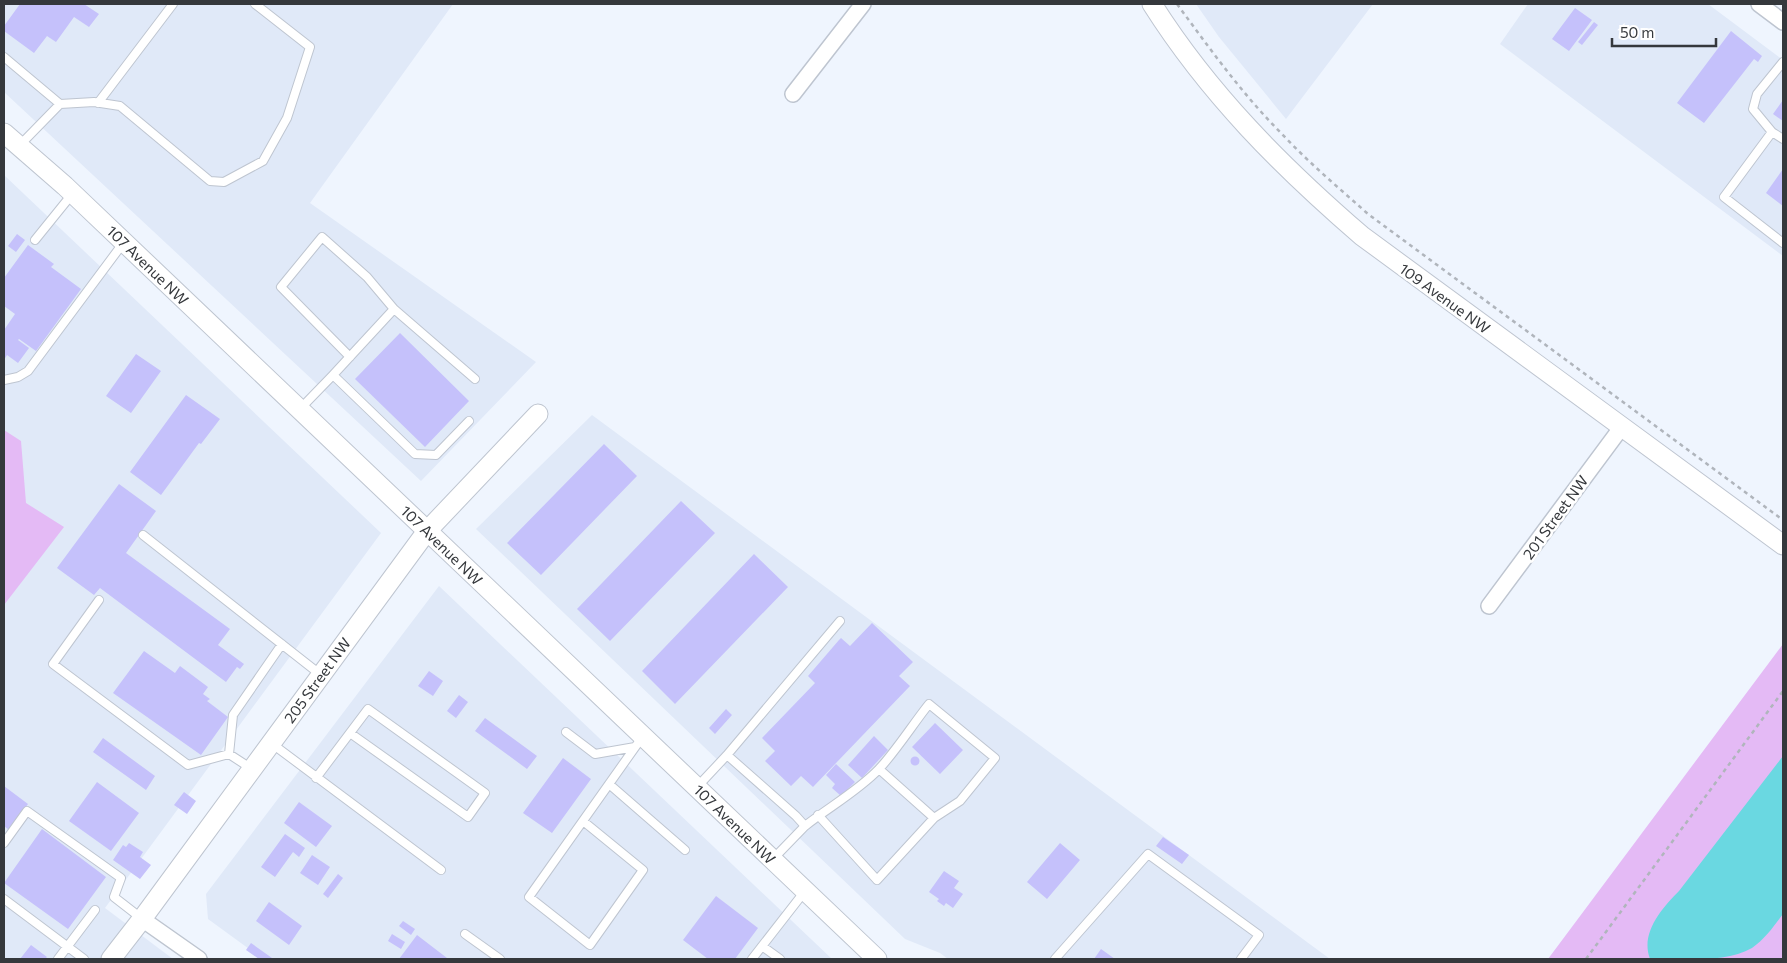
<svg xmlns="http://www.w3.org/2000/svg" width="1787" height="963" viewBox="0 0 1787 963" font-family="Commissioner,sans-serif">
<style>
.built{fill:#e0e9f8}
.green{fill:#e4baf5}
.water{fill:#6ad8e1}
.building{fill:#c5c1fb}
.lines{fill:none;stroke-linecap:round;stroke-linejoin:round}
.service-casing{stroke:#bec5d0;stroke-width:10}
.minor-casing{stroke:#bec5d0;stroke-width:18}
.tertiary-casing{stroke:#bec5d0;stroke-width:21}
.path{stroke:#b0b5bc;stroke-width:2.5;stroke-dasharray:4 4;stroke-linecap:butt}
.service{stroke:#fff;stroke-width:8}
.minor{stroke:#fff;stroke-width:15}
.tertiary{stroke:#fff;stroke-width:19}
.labels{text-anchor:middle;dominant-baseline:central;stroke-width:5;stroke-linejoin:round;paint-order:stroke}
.street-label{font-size:15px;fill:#35383c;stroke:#fff}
</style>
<rect width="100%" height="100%" fill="#eff5fe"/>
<path class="built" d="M 4,4 L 453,4 L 310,203 L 536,362 L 421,481 L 4,92 Z
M 1196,4 L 1373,4 L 1286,119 L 1219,37 Z
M 1528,4 L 1708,4 L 1783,60 L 1783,256 L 1500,44 Z
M 4,175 L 381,533 L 105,908 L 173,959 L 4,959 Z
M 592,415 L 1330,959 L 948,959 L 940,953 L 905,939 L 476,529 Z
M 439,586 L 832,959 L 263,959 L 208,919 L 206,894 Z"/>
<path class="green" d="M 4,430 L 21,441 L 26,503 L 64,527 L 4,605 Z
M 1783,644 L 1783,959 L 1548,959 Z"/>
<path class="water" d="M 1783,756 L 1783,914 C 1774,926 1765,939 1752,948 C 1726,963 1682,959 1650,959 C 1640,933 1662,908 1679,891 Z"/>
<path class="building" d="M 20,4 L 84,4 L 99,14 L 89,27 L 74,17 L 56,42 L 47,36 L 34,53 L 4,31 L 4,26 Z
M 1575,8 L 1592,20 L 1569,51 L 1552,39 Z
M 1594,22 L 1598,25 L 1582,45 L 1578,42 Z
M 1731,31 L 1762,56 L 1758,62 L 1754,59 L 1704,123 L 1677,103 Z
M 1783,100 L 1783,121 L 1773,114 Z
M 1783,169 L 1783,206 L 1766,193 Z
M 17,234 L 25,240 L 16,252 L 8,246 Z
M 28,245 L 54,264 L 51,267 L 81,289 L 36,351 L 19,339 L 18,340 L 29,348 L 18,363 L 7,355 L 4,360 L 4,330 L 15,314 L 4,306 L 4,278 Z
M 400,333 L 469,401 L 425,447 L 355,379 Z
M 136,354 L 161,371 L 131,413 L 106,396 Z
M 186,395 L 220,419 L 201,444 L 199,443 L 161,495 L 130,472 Z
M 604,444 L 637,476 L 541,575 L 507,543 Z
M 119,484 L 156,511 L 126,553 L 230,629 L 218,645 L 244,664 L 240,669 L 237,667 L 226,682 L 100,588 L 94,595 L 57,568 Z
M 681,501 L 715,533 L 610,641 L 577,609 Z
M 754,554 L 788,587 L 675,704 L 642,671 Z
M 872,623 L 913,662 L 899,676 L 910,686 L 813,787 L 801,776 L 791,786 L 765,761 L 775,751 L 762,738 L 815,683 L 808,676 L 839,640 L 841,638 L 850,646 Z
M 144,651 L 175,673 L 180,666 L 208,687 L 203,694 L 210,699 L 207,701 L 228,717 L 201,755 L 113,693 Z
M 429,671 L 443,681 L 433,696 L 418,686 Z
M 459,695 L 468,702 L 456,718 L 447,711 Z
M 726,709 L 732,715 L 715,734 L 709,728 Z
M 485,718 L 537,756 L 527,769 L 475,731 Z
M 935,723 L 963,750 L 940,774 L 912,747 Z
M 874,736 L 888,750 L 862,778 L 848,765 Z
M 103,738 L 155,776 L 146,790 L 93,752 Z
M910.5 761a4.5 4.5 0 1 1 9 0a4.5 4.5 0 1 1-9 0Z
M 563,758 L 591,779 L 552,833 L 523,813 Z
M 836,764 L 855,782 L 841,796 L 832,788 L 835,784 L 826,775 Z
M 97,782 L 139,813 L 111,851 L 69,821 Z
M 4,786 L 28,804 L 9,830 L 4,826 Z
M 184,792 L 196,801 L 187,814 L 174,805 Z
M 299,802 L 332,826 L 316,847 L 284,823 Z
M 42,829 L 106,877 L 68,929 L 4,883 Z
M 285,834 L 305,848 L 299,857 L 293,852 L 275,877 L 261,867 Z
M 1163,837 L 1189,855 L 1182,864 L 1156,846 Z
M 129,843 L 143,852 L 140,857 L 151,865 L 140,879 L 113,860 L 123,845 L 126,847 Z
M 1060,843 L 1080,860 L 1047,899 L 1027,882 Z
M 312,855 L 330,867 L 318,885 L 300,873 Z
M 944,871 L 959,881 L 954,888 L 963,894 L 953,908 L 946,903 L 944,906 L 937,901 L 939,899 L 929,892 Z
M 338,874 L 343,878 L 328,898 L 323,894 Z
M 716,896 L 758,928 L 735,959 L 708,959 L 683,940 Z
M 269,902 L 302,926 L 289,945 L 256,921 Z
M 403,921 L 415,929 L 411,935 L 399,926 Z
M 392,934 L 405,942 L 401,949 L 388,941 Z
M 417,935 L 447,958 L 446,959 L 399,959 Z
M 251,943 L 272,958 L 271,959 L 259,959 L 246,950 Z
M 31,945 L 47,957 L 45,959 L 20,959 Z
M 1101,949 L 1115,959 L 1094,959 Z"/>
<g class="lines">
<defs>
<path id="service" d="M 4,57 L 60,104 L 19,146
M 1783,62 L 1757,94 L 1753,109 L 1772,132 L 1783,139
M 98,103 L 173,4
M 60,104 L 94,102 L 120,106 L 210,181 L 224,182 L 263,161 L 287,118 L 310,47 L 255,4
M 1772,132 L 1724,197 L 1783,243
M 35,240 L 73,193
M 350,357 L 281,287 L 322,237 L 367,277 L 394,309
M 333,375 L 394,309 L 475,379
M 4,380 L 18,377 L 28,371 L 124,242
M 300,409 L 333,375 L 415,454 L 436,455 L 469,421
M 143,535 L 321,675
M 99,600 L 53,664 L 188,765 L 229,754
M 566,732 L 595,754 L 635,747
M 271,743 L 441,870
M 727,755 L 840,621
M 252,769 L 229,754 L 233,715 L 282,644
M 879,769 L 934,818
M 316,778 L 368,709 L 485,793 L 468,817 L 350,733
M 609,784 L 685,850
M 697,787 L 727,755 L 796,816 L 805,826 L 773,859
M 583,821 L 643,870 L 590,945 L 529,897 L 643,736
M 805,826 C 829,807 858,791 879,769 C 896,751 913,724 929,704 L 995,758 L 960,801 L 934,818 L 877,880 L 818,815
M 4,843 L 27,811 L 121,878 L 114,897 L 141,918
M 4,899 L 84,959
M 465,934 L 500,959
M 762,946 L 780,959
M 58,959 L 95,910
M 752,959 L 805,891
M 1055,959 L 1148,854 L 1259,935 L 1241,959"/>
<path id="minor" d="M 1759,4 L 1783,22
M 793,94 L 863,4
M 1489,606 L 1621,428
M 142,919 L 199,959"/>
<path id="tertiary" d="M 1152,4 C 1209,94 1281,166 1362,236 L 1783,545
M 4,133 L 65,186 L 877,959
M 111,959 L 142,919 L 427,531 L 538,414"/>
</defs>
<use href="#service" class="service-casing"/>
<use href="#minor" class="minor-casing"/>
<use href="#tertiary" class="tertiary-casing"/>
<path class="path" d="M 1177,4 C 1210,49 1243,95 1282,134 C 1309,163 1339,188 1368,214 L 1783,520
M 1586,959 L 1783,691"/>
<use href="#service" class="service"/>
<use href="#minor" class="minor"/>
<use href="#tertiary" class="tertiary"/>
</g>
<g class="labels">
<g class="street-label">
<text transform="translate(148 265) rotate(44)">107 Avenue NW</text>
<text transform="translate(1445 298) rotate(36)">109 Avenue NW</text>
<text transform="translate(1555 517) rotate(-54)">201 Street NW</text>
<text transform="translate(442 545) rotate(44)">107 Avenue NW</text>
<text transform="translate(317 680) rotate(-54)">205 Street NW</text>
<text transform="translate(735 824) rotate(44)">107 Avenue NW</text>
</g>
</g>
<rect width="1787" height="963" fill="none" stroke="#35383c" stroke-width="10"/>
<path d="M1612 38v8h104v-8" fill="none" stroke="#35383c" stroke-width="2.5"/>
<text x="1620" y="38" font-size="15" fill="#35383c" stroke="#ffffff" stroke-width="4" paint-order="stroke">50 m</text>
</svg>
